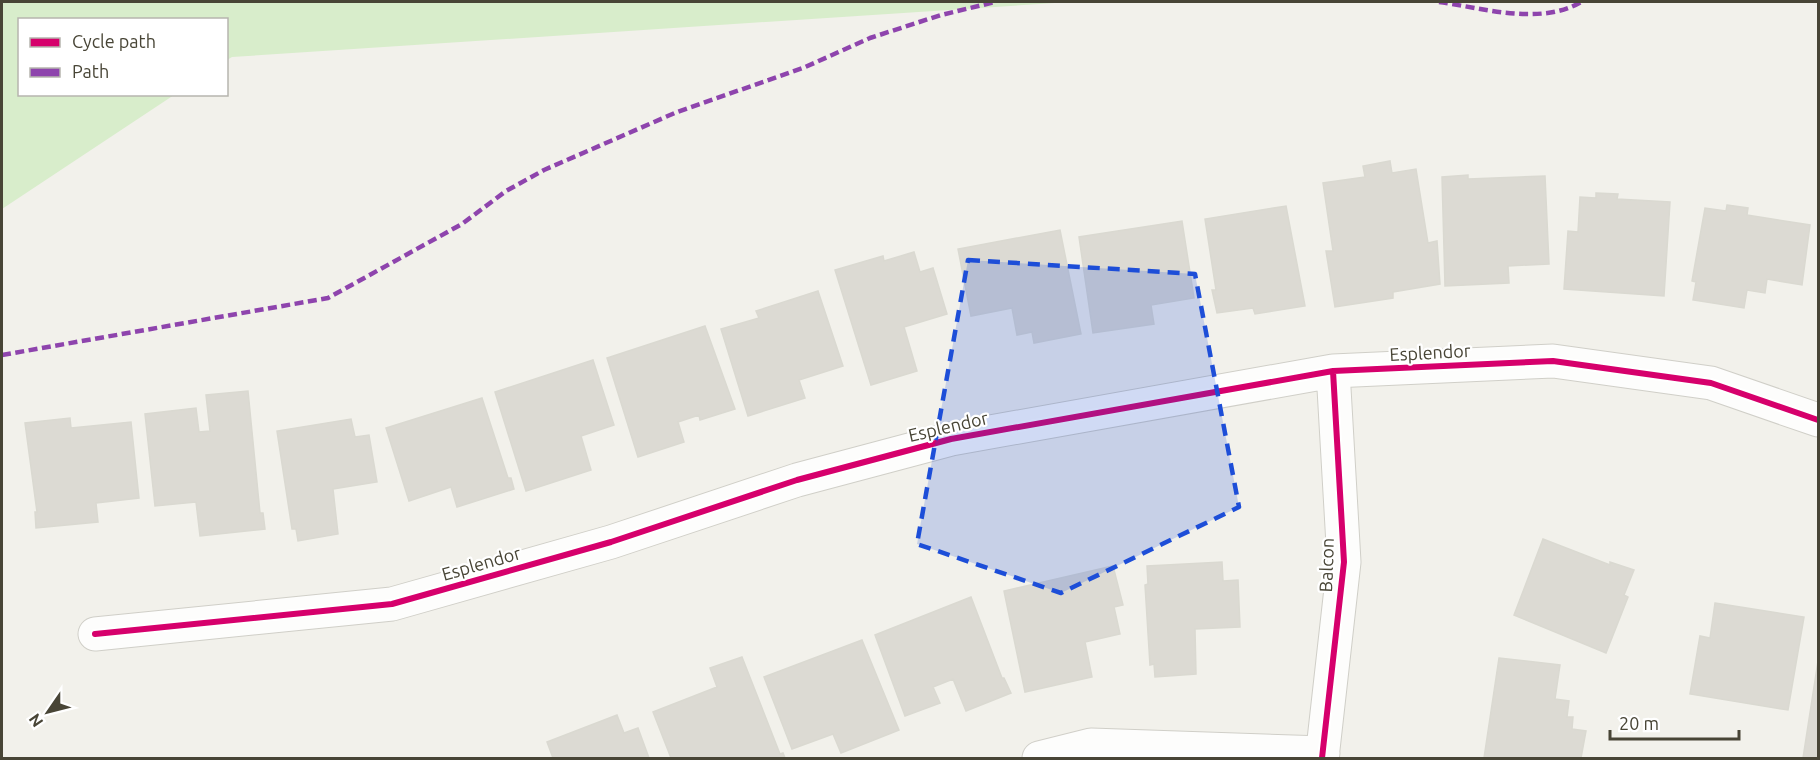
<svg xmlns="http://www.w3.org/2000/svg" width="1820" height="760" viewBox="0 0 1820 760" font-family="Ubuntu,sans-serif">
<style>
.green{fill:#d8edcb}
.building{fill:#dcdad3;stroke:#dad9d1;stroke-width:1.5}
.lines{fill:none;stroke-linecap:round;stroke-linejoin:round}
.street-casing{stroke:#d0cfc8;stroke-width:35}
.street{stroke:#fdfdfc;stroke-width:33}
.quiet{stroke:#8e44ad;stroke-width:4.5;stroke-dasharray:9 4.5;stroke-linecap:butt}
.cycleway-casing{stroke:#fff;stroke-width:10}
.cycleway{stroke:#d6006c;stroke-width:6}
.marked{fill:#1d4ed8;fill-opacity:0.2;stroke:#1d4ed8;stroke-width:4.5;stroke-dasharray:12 8;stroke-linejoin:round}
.labels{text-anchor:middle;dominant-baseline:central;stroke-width:4.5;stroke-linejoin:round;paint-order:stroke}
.street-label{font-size:18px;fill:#484536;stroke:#fff}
</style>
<rect width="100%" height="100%" fill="#f2f1eb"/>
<path class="green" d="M 2,2 L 1070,2 L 232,57 L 227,60 L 226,20 L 20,20 L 20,94 L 174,95 L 2,209 Z"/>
<path class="building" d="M 1390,161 L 1392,173 L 1416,169 L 1428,243 L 1437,241 L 1440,284 L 1393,292 L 1393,298 L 1335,307 L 1326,251 L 1333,251 L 1323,183 L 1365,177 L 1363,166 Z
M 1468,175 L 1468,179 L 1545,176 L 1549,264 L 1508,266 L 1509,283 L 1445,286 L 1442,177 Z
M 1596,193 L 1618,194 L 1617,199 L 1670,202 L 1664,296 L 1564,289 L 1568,231 L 1578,232 L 1580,197 L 1596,198 Z
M 1727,205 L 1748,208 L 1747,215 L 1810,225 L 1802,285 L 1767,279 L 1765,293 L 1747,290 L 1744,308 L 1693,300 L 1696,282 L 1692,281 L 1705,208 L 1726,211 Z
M 1286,206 L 1305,306 L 1255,314 L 1253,308 L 1217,313 L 1212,290 L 1216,290 L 1205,219 Z
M 1182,221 L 1194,298 L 1151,305 L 1154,324 L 1093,333 L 1079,237 Z
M 1060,230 L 1081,334 L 1034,343 L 1032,332 L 1017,335 L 1012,308 L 971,316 L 958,249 Z
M 914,252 L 920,272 L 933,268 L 947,314 L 904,327 L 917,371 L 871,385 L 835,270 L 883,256 L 884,261 Z
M 818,291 L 843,366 L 799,380 L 805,398 L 748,416 L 721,329 L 759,318 L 756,311 Z
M 705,326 L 735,409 L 700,420 L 699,415 L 678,422 L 684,442 L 638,457 L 607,358 Z
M 593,360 L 614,425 L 581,436 L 591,470 L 526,491 L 495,392 Z
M 248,391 L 260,513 L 263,513 L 265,529 L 200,536 L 196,502 L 155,506 L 145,414 L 196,408 L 199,432 L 210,431 L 206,395 Z
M 482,398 L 508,478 L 511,478 L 514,489 L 457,507 L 451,487 L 409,501 L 386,428 Z
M 70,418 L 71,428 L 131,422 L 139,498 L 96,503 L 98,522 L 36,528 L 35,512 L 37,512 L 25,423 Z
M 351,419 L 355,437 L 369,435 L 377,482 L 333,489 L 338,534 L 298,541 L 296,529 L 292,529 L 277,431 Z
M 1543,539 L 1610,565 L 1610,562 L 1634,570 L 1624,595 L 1628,597 L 1606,653 L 1514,615 Z
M 1222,562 L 1223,581 L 1238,580 L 1240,627 L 1195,629 L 1196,674 L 1155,677 L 1154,664 L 1150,665 L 1145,585 L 1148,584 L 1147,566 Z
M 1113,566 L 1123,605 L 1114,607 L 1120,634 L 1085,642 L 1092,677 L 1025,692 L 1004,591 Z
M 971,597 L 1002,678 L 1004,678 L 1011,693 L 966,711 L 953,679 L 933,687 L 940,703 L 905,716 L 875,635 Z
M 1715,603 L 1804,617 L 1788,710 L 1690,694 L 1700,636 L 1710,638 Z
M 862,640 L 899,730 L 841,753 L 833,734 L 792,749 L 764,677 Z
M 742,657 L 780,754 L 783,753 L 785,758 L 671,758 L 653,712 L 717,687 L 710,668 Z
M 1499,658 L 1560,665 L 1555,699 L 1569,701 L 1567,717 L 1573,717 L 1572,729 L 1586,731 L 1581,758 L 1484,758 Z
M 1818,661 L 1818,758 L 1803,758 Z
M 617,715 L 624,733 L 638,728 L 649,758 L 553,758 L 547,742 Z"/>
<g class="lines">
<defs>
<path id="street" d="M 95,634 L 392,604 L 611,542 L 797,480 L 951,439 L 1333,371 L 1553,361 L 1711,383 L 1818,420
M 1039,758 L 1091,745 L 1323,753
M 1322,758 L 1344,562 L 1333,371"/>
</defs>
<use href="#street" class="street-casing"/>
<use href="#street" class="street"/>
<path class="quiet" d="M 1439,2 C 1483,8 1540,26 1581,2
M 2,355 L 328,298 L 462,224 L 506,191 L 544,170 L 677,112 L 803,68 L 870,38 L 941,15 L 995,2"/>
<defs>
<path id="cycleway" d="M 95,634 L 392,604 L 611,542 L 797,480 L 951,439 L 1333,371 L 1553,361 L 1711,383 L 1818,420
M 1322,758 L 1344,562 L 1333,371"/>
</defs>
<use href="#cycleway" class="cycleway-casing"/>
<use href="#cycleway" class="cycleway"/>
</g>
<path class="marked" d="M 968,260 L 1195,274 L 1239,507 L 1061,593 L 917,544 Z"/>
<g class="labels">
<g class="street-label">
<text transform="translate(1430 352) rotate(-3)">Esplendor</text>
<text transform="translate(948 426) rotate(-13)">Esplendor</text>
<text transform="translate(481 563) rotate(-16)">Esplendor</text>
<text transform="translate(1326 565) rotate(-88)">Balcon</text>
</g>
</g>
<rect width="1820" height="760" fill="none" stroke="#484536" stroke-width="6"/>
<rect x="18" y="18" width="210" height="78" fill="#ffffff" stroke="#b6b5af" stroke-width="1.5"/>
<rect x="30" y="38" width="30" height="9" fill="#d6006c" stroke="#b6b5af" stroke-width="1.5"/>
<text x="72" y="48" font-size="18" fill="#484536">Cycle path</text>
<rect x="30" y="68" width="30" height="9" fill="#8e44ad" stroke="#b6b5af" stroke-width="1.5"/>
<text x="72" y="78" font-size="18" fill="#484536">Path</text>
<g transform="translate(48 712) rotate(235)" stroke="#ffffff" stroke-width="4.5" paint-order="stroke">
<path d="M0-4.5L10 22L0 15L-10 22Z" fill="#484536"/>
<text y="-9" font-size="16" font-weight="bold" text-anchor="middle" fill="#484536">N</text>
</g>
<path d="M1610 730v9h129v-9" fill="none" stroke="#484536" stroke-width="3"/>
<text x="1619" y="730" font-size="18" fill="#484536" stroke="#ffffff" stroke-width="4.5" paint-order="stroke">20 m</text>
</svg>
